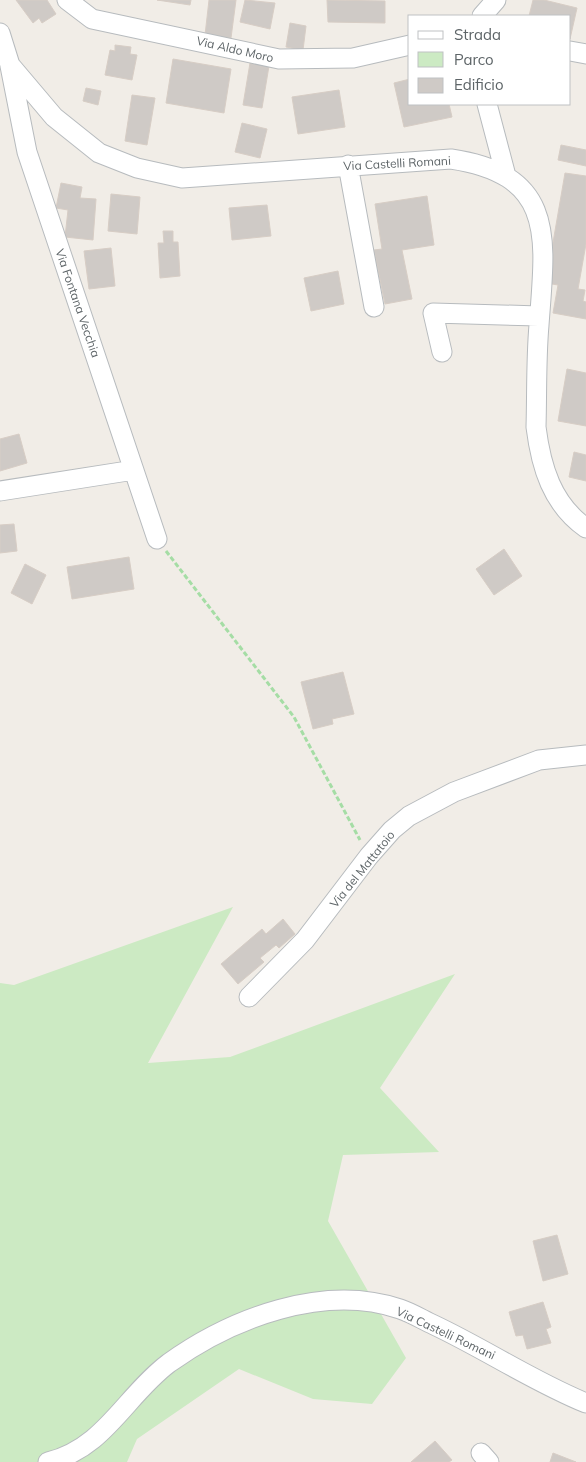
<svg xmlns="http://www.w3.org/2000/svg" width="586" height="1462" viewBox="0 0 586 1462" font-family="Mulish,sans-serif">
<style>
.green{fill:#cceac3}
.building{fill:#cfcac6;stroke:#d7cdc5}
.lines{fill:none;stroke-linecap:round;stroke-linejoin:round}
.minor-casing{stroke:#b7bbbe;stroke-width:21}
.path{stroke:#a5dda5;stroke-width:3;stroke-dasharray:5 2.5;stroke-linecap:butt}
.minor{stroke:#fff;stroke-width:19}
.labels{text-anchor:middle;dominant-baseline:central;stroke-width:4;stroke-linejoin:round;paint-order:stroke}
.street-label{font-size:12px;fill:#5e6568;stroke:#fff}
</style>
<rect width="100%" height="100%" fill="#f1ede7"/>
<path class="green" d="M 233,907 L 148,1063 L 230,1057 L 455,974 L 380,1088 L 439,1152 L 343,1155 L 328,1221 L 406,1358 L 372,1404 L 313,1399 L 239,1369 L 137,1439 L 127,1462 L 0,1462 L 0,983 L 14,985 Z"/>
<path class="building" d="M 16,0 L 47,0 L 56,14 L 42,23 L 39,18 L 33,23 Z
M 157,0 L 191,0 L 190,5 Z
M 209,0 L 236,0 L 231,38 L 205,35 Z
M 245,0 L 275,3 L 270,29 L 240,22 Z
M 327,0 L 385,1 L 385,23 L 328,22 Z
M 533,0 L 544,0 L 577,8 L 570,39 L 570,16 L 529,16 Z
M 290,23 L 306,26 L 303,50 L 286,47 Z
M 115,45 L 131,47 L 130,54 L 137,55 L 132,80 L 105,75 L 110,50 L 115,51 Z
M 173,59 L 231,69 L 224,113 L 166,103 Z
M 250,63 L 269,66 L 262,108 L 243,105 Z
M 410,79 L 410,104 L 449,104 L 452,117 L 404,127 L 394,83 Z
M 86,88 L 101,91 L 98,105 L 83,101 Z
M 339,90 L 345,127 L 298,134 L 292,97 Z
M 132,95 L 155,98 L 147,145 L 125,141 Z
M 242,123 L 267,129 L 260,158 L 235,152 Z
M 561,145 L 586,150 L 586,166 L 558,160 Z
M 565,173 L 586,176 L 586,244 L 578,289 L 585,290 L 583,301 L 586,302 L 586,319 L 553,313 L 558,285 L 546,283 Z
M 61,183 L 82,187 L 80,198 L 96,199 L 93,240 L 65,237 L 68,210 L 56,208 Z
M 111,194 L 140,197 L 137,234 L 108,231 Z
M 427,196 L 434,245 L 402,250 L 412,299 L 385,304 L 374,250 L 382,249 L 375,204 Z
M 267,205 L 271,236 L 232,240 L 229,208 Z
M 163,231 L 173,231 L 173,242 L 178,242 L 180,276 L 160,278 L 158,243 L 164,243 Z
M 111,248 L 115,286 L 89,289 L 84,251 Z
M 338,271 L 344,304 L 311,311 L 304,278 Z
M 567,369 L 586,373 L 586,426 L 558,421 Z
M 19,434 L 27,463 L 0,471 L 0,439 Z
M 574,452 L 586,455 L 586,481 L 569,477 Z
M 14,524 L 17,551 L 0,553 L 0,525 Z
M 504,549 L 522,576 L 494,595 L 476,569 Z
M 129,557 L 134,589 L 72,599 L 67,567 Z
M 25,564 L 46,575 L 32,604 L 11,593 Z
M 343,672 L 354,714 L 332,719 L 333,724 L 313,729 L 301,682 Z
M 283,919 L 295,934 L 279,948 L 276,945 L 260,958 L 264,962 L 238,984 L 221,964 L 262,929 L 266,934 Z
M 557,1235 L 568,1274 L 543,1281 L 533,1241 Z
M 543,1302 L 551,1327 L 546,1329 L 551,1343 L 527,1349 L 523,1335 L 516,1336 L 509,1312 Z
M 435,1441 L 452,1460 L 449,1462 L 411,1462 Z
M 553,1453 L 576,1462 L 550,1462 Z"/>
<g class="lines">
<defs>
<path id="minor" d="M 67,0 L 92,19 L 279,59 L 353,58 L 410,45
M 482,16 L 496,0
M 0,33 L 10,65 L 54,117 L 99,153 L 137,168 L 182,178 L 451,159 C 558,175 545,240 539,325 C 536,359 537,393 536,427 C 541,467 552,504 586,528
M 570,51 L 586,54
M 10,66 L 27,152 L 157,539
M 487,104 L 506,176
M 348,165 L 374,307
M 442,352 L 433,313 L 539,316
M 0,491 L 134,470
M 249,997 L 305,940 L 369,856 L 392,830 L 409,816 L 454,792 L 539,760 L 586,755
M 481,1453 L 489,1462
M 48,1462 C 105,1448 125,1396 169,1363 C 232,1318 324,1283 400,1309 C 412,1313 423,1320 434,1325 C 485,1349 534,1382 586,1403"/>
</defs>
<use href="#minor" class="minor-casing"/>
<path class="path" d="M 166,551 L 294,717 L 360,840"/>
<use href="#minor" class="minor"/>
</g>
<g class="labels">
<g class="street-label">
<text transform="translate(235 49) rotate(13)">Via Aldo Moro</text>
<text transform="translate(397 163) rotate(-3)">Via Castelli Romani</text>
<text transform="translate(78 303) rotate(71)">Via Fontana Vecchia</text>
<text transform="translate(362 869) rotate(-51)">Via del Mattatoio</text>
<text transform="translate(446 1333) rotate(25)">Via Castelli Romani</text>
</g>
</g>
<rect x="408" y="15" width="162" height="90" fill="#ffffff" stroke="#bfc1c3"/>
<rect x="418" y="31" width="25" height="8" fill="#ffffff" stroke="#bfc1c3"/>
<text x="454" y="40" font-size="15" fill="#5e6568">Strada</text>
<rect x="418" y="52" width="25" height="15" fill="#cceac3" stroke="#bfc1c3"/>
<text x="454" y="65" font-size="15" fill="#5e6568">Parco</text>
<rect x="418" y="78" width="25" height="15" fill="#cfcac6" stroke="#bfc1c3"/>
<text x="454" y="90" font-size="15" fill="#5e6568">Edificio</text>
</svg>
